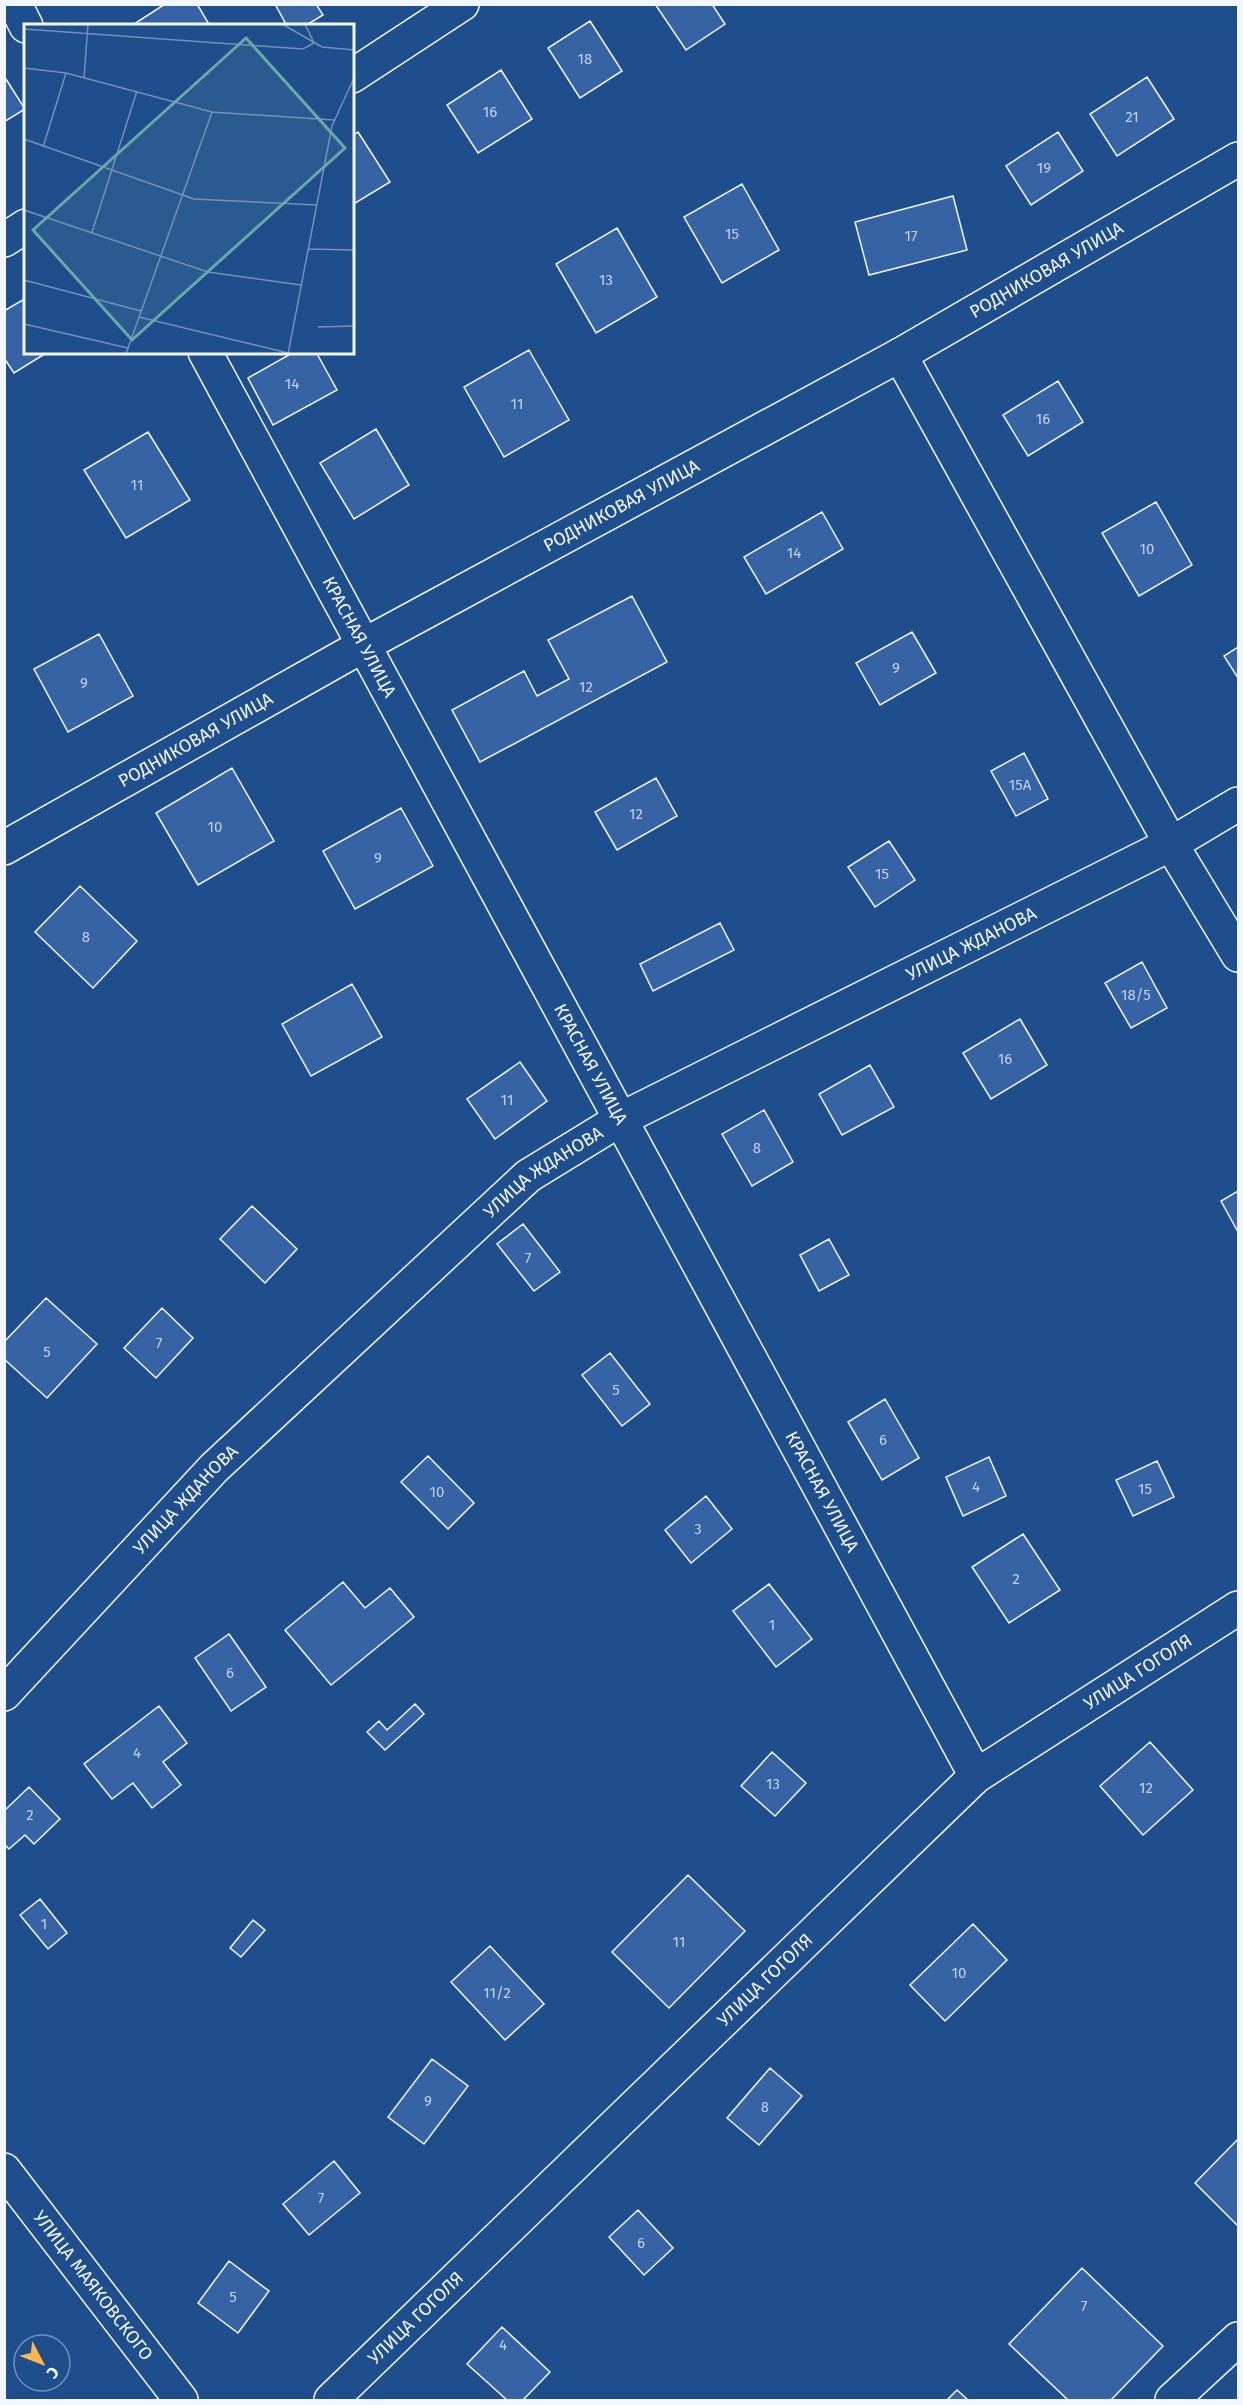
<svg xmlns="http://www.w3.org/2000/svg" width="1243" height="2405" viewBox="0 0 1243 2405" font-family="'Fira Sans',sans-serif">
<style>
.building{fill:#3563a3;stroke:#f2f6ff;stroke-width:1.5}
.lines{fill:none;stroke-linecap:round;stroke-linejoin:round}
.minor-casing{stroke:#f2f6ff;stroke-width:36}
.minor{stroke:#1f4e8c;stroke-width:33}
.labels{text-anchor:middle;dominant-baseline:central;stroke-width:4.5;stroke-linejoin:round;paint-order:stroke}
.number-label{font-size:15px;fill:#c3d1e8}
.street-label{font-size:18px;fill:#f2f6ff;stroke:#1f4e8c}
.inset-road{fill:none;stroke:#7391ba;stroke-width:1.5}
.view{fill:#6aa9a8;fill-opacity:0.15;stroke:#6aa9a8;stroke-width:3}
.inset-edge{fill:none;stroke:#f2f6ff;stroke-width:3}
</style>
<rect width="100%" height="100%" fill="#1f4e8c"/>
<path class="building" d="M 165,4 L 197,4 L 210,26 L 131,26 Z
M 275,4 L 316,4 L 323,15 L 305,26 L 287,26 Z
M 655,4 L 712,4 L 725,24 L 686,50 Z
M 590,21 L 622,71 L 580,98 L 548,48 Z
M 501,70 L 532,119 L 478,153 L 447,105 Z
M 4,76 L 25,109 L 4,122 Z
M 1147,77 L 1174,119 L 1117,156 L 1090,114 Z
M 358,132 L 390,182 L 352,205 L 352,136 Z
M 1058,132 L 1083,171 L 1031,205 L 1006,166 Z
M 742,184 L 779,250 L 722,283 L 684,217 Z
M 953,196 L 967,250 L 869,275 L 855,222 Z
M 617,228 L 657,297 L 596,333 L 556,264 Z
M 26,298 L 26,352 L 48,352 L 14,373 L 4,358 L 4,311 Z
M 529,350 L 569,420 L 504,457 L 464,387 Z
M 294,352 L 316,352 L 337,390 L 273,425 L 248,378 Z
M 1058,381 L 1083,422 L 1028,456 L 1003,415 Z
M 376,429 L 409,485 L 354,519 L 320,463 Z
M 148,432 L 190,500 L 126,538 L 84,470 Z
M 1156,502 L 1192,565 L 1139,596 L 1102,533 Z
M 822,512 L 843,549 L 766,594 L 744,557 Z
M 632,596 L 667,662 L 480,762 L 452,710 L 524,671 L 537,696 L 569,679 L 548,640 Z
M 912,632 L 936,673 L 880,705 L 856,663 Z
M 99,634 L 133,696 L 68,732 L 34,669 Z
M 1238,647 L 1238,678 L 1224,656 Z
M 1024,753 L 1048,799 L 1016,816 L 991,771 Z
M 232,768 L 274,841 L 198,885 L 156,813 Z
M 656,778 L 677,816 L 617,850 L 595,812 Z
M 401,808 L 433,866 L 355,909 L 323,851 Z
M 889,841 L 915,880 L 875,907 L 848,867 Z
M 80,886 L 137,941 L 93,988 L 35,932 Z
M 720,923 L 734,950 L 653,991 L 640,964 Z
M 1142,962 L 1167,1008 L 1131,1028 L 1105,983 Z
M 352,984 L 382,1037 L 311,1076 L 282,1024 Z
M 1020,1019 L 1047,1065 L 991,1099 L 963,1053 Z
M 520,1062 L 547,1101 L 495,1139 L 467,1099 Z
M 870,1065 L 894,1107 L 842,1135 L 819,1094 Z
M 764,1110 L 793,1162 L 752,1186 L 722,1134 Z
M 1238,1191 L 1238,1232 L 1221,1201 Z
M 252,1206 L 297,1249 L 265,1283 L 220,1239 Z
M 523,1224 L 560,1272 L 534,1291 L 497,1244 Z
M 829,1239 L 849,1275 L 819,1291 L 800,1255 Z
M 46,1298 L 97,1344 L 47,1398 L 4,1359 L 4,1342 Z
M 162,1308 L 193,1338 L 156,1378 L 124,1348 Z
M 610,1353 L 650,1404 L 622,1426 L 582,1375 Z
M 885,1399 L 919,1458 L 882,1480 L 848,1422 Z
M 428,1456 L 474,1503 L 448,1529 L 401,1482 Z
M 989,1457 L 1006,1496 L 963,1516 L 946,1477 Z
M 1157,1461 L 1174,1497 L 1133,1516 L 1116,1480 Z
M 706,1496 L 732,1529 L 691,1563 L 665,1530 Z
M 1023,1534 L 1060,1590 L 1009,1623 L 972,1567 Z
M 343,1582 L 365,1608 L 390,1588 L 414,1617 L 331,1685 L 285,1630 Z
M 769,1584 L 812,1639 L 776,1667 L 733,1611 Z
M 229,1634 L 266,1687 L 231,1711 L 195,1658 Z
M 415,1704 L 424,1714 L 385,1750 L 367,1732 L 379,1721 L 387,1730 Z
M 159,1706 L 187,1743 L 163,1762 L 181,1785 L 152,1808 L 133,1783 L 112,1799 L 84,1764 Z
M 1150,1742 L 1193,1790 L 1143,1835 L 1100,1786 Z
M 772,1752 L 806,1783 L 775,1816 L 741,1786 Z
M 29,1787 L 60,1819 L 34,1844 L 25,1835 L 9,1849 L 4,1844 L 4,1811 Z
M 688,1875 L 745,1931 L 669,2008 L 612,1952 Z
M 40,1899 L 67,1933 L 48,1949 L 20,1915 Z
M 253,1920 L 265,1930 L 241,1957 L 230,1948 Z
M 973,1924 L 1007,1960 L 945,2021 L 910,1985 Z
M 490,1946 L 544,2004 L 505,2040 L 451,1982 Z
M 432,2059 L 468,2086 L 424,2144 L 388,2117 Z
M 770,2068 L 802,2096 L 759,2145 L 727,2118 Z
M 1238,2139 L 1238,2226 L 1195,2183 Z
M 334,2161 L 360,2193 L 309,2235 L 283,2204 Z
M 638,2210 L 673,2248 L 644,2275 L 609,2237 Z
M 229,2261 L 269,2291 L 238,2333 L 198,2303 Z
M 1082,2268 L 1163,2346 L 1111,2400 L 1068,2400 L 1009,2344 Z
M 502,2327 L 550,2372 L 523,2400 L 507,2400 L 467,2364 Z
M 957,2390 L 968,2400 L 947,2400 Z"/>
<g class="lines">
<defs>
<g id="minor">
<path d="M 15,4 L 26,26"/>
<path d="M 352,76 L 462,4"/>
<path d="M 4,240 L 26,226"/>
<path id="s1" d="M 205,352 L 976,1776"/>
<path d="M 900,355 L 1171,844 L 1238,955"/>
<path id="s2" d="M 4,848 L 364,645 L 900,355 L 1238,159"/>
<path id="s3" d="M 4,1694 L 214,1468 L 528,1176 L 621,1119 L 1171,844 L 1238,804"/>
<path id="s4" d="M 4,2170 L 181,2400"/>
<path id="s5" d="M 331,2400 L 976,1776 L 1238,1608"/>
<path d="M 1172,2400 L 1238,2339"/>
</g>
</defs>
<use href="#minor" class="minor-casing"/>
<use href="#minor" class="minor"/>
</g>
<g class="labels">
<g class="number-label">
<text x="585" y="59">18</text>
<text x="490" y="112">16</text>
<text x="1132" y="117">21</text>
<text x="1044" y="168">19</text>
<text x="732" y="234">15</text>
<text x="911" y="236">17</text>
<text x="606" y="280">13</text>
<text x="292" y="384">14</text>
<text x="517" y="404">11</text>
<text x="1043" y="419">16</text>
<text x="137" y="485">11</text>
<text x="1147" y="549">10</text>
<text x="794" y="553">14</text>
<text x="896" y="668">9</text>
<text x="84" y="683">9</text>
<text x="586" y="687">12</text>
<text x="1020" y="785">15А</text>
<text x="636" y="814">12</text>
<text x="215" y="827">10</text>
<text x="378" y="858">9</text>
<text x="882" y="874">15</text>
<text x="86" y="937">8</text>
<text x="1136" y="995">18/5</text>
<text x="1005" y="1059">16</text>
<text x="507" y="1100">11</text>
<text x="757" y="1148">8</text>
<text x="528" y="1258">7</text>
<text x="159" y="1343">7</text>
<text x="47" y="1352">5</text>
<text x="616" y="1390">5</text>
<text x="883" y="1440">6</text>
<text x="976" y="1487">4</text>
<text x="1145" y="1489">15</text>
<text x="437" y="1492">10</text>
<text x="698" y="1529">3</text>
<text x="1016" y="1579">2</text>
<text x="772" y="1625">1</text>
<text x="230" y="1673">6</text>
<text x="137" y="1753">4</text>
<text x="773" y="1784">13</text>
<text x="1146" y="1788">12</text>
<text x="30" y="1815">2</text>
<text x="44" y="1924">1</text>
<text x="679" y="1942">11</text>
<text x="959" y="1973">10</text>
<text x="497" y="1993">11/2</text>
<text x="428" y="2101">9</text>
<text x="765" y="2107">8</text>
<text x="321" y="2198">7</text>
<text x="641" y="2243">6</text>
<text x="233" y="2297">5</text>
<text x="1084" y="2306">7</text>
<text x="503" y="2345">4</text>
</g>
<g class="street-label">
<text stroke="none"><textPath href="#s2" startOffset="1192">РОДНИКОВАЯ УЛИЦА</textPath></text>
<text stroke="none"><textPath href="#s2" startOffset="706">РОДНИКОВАЯ УЛИЦА</textPath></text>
<text stroke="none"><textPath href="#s1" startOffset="324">КРАСНАЯ УЛИЦА</textPath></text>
<text stroke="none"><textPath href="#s2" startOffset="220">РОДНИКОВАЯ УЛИЦА</textPath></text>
<text stroke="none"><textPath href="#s3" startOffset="1238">УЛИЦА ЖДАНОВА</textPath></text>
<text stroke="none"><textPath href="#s1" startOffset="810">КРАСНАЯ УЛИЦА</textPath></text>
<text stroke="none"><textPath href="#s3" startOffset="752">УЛИЦА ЖДАНОВА</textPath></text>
<text stroke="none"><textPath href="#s1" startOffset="1296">КРАСНАЯ УЛИЦА</textPath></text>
<text stroke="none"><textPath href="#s3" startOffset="266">УЛИЦА ЖДАНОВА</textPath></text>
<text stroke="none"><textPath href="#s5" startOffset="1090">УЛИЦА ГОГОЛЯ</textPath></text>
<text stroke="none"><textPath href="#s5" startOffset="604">УЛИЦА ГОГОЛЯ</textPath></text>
<text stroke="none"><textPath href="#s4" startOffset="146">УЛИЦА МАЯКОВСКОГО</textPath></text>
<text stroke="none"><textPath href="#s5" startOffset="118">УЛИЦА ГОГОЛЯ</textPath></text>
</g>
</g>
<g transform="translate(24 24)">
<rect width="330" height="330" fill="#1f4e8c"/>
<path class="inset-road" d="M 258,0 L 298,23 L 330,26M 0,5 L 279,25 L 290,19 L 281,0M 0,44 L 42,49 L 188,88 L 310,96M 60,54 L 64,0M 0,115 L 170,175 L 293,181M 19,123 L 42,49M 0,186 L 184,248 L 277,261M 68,208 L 113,67M 284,225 L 330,226M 0,256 L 117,287M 115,293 L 264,329M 0,300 L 104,324M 294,303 L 330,302M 102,330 L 188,88M 264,330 L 308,102 L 330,54"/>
<path class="view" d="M 222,14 L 321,124 L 108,316 L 9,206 Z"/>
<rect width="330" height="330" class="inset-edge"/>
</g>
<rect width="1243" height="2405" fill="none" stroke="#f2f6ff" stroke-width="12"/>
<g transform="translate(42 2363) rotate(132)"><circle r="28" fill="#1f4e8c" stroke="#7391ba" stroke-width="1.5"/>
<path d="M0-4.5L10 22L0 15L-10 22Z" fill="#ffb74d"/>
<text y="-9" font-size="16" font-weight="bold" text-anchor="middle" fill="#f2f6ff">С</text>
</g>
</svg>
